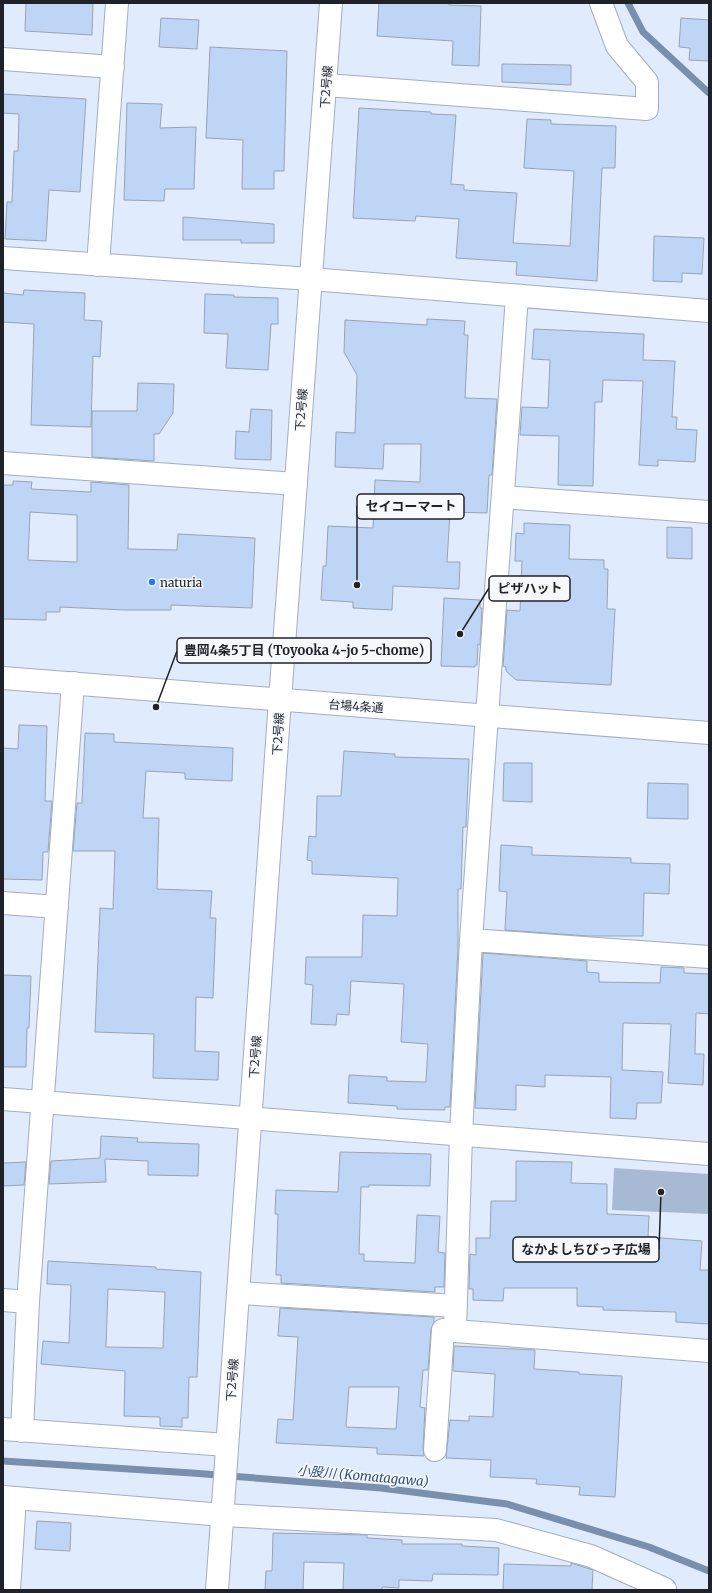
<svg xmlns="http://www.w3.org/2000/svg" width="712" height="1593" viewBox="0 0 712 1593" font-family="Merriweather,'Noto Sans JP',serif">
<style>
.green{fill:#a7b9d3}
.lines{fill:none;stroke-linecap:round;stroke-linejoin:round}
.stream{stroke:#7a8fad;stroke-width:7}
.building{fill:#bed5f5;stroke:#98a4b4;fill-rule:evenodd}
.minor-casing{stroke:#a2aebe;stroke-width:24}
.tertiary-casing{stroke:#a2aebe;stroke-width:24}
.minor{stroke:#fff;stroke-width:22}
.tertiary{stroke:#fff;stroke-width:22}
.poi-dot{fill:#267be6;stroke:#f6f8fc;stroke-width:1.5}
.labels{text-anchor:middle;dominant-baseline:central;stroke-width:3;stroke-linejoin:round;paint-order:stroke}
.street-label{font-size:12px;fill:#1f2329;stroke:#f6f8fc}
.poi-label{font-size:12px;fill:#1f2329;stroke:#f6f8fc;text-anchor:start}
.water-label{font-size:13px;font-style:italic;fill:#31517c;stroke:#f6f8fc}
.leader{fill:none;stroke:#1f2329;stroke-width:1.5}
.callout-dot{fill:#1f2329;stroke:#f6f8fc;stroke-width:1.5}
.callout{fill:#f6f8fc;stroke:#1f2329;stroke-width:1.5}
.callout-label{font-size:13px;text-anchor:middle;font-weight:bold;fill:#1f2329}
</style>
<rect width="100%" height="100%" fill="#e0ecfd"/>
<path class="green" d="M 614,1168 L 709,1174 L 709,1214 L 612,1210 Z"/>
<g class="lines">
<path class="stream" d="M 628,3 L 643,32 L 709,93
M 3,1461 L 192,1473 L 381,1488 L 507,1504 L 649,1547 L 709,1571"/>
</g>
<path class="building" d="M 26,3 L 93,3 L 92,35 L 25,31 Z
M 379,3 L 449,3 L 449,5 L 481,6 L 479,66 L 452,65 L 453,41 L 377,36 Z
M 161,18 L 199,20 L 197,49 L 159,47 Z
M 681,18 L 709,20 L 709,61 L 689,60 L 690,48 L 679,47 Z
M 210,47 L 287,51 L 284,171 L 274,171 L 274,189 L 242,189 L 243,140 L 206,138 Z
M 502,64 L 571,65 L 571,85 L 502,82 Z
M 3,94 L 86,99 L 80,192 L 49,190 L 46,241 L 5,239 L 7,202 L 12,202 L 14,151 L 18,151 L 19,114 L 3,113 Z
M 127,103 L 162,104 L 160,128 L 196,127 L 194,189 L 165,189 L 164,201 L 124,200 Z
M 359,108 L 431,112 L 431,114 L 456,115 L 451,184 L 464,185 L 464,190 L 517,193 L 513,243 L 570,246 L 574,171 L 524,168 L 527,119 L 551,120 L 551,124 L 616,126 L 615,168 L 602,168 L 597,281 L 516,275 L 517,262 L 456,258 L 459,219 L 416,216 L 415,221 L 353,218 Z
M 183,217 L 274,224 L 274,243 L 241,243 L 241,240 L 183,240 Z
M 654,236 L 704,238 L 702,274 L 682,273 L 682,282 L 653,281 Z
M 24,290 L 85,293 L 84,320 L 102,321 L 100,357 L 93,356 L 91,427 L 31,425 L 34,324 L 3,322 L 3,293 L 23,295 Z
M 205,294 L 234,295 L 234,297 L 278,298 L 278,324 L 271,324 L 268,370 L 226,368 L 228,334 L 204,333 Z
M 427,319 L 465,321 L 464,335 L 468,335 L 465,398 L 497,399 L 492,475 L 489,475 L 487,513 L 450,512 L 447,562 L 460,562 L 459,589 L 393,586 L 392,610 L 353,608 L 353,602 L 321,600 L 323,566 L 326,566 L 328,526 L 373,528 L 375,480 L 420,482 L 421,444 L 384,444 L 383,469 L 335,467 L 336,432 L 355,433 L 357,375 L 344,352 L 345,320 L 427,325 Z
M 534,329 L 644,334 L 643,360 L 675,361 L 672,417 L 677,417 L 676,429 L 697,430 L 695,462 L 658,460 L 658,466 L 639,465 L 643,381 L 603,380 L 602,402 L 595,402 L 593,486 L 558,485 L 559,436 L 520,435 L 522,407 L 548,408 L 550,360 L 532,359 Z
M 138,383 L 174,384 L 173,413 L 159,434 L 154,434 L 154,461 L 92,457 L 92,411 L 137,411 Z
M 251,409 L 272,410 L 271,460 L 235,459 L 236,431 L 249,432 Z
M 13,481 L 32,482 L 31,489 L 91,492 L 91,482 L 129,485 L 128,549 L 177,550 L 178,534 L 255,538 L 252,608 L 171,605 L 171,610 L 125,610 L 60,607 L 60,612 L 46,612 L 46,620 L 3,619 L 3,485 L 13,485 ZM 30,512 L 77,515 L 77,562 L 28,560 Z
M 524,523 L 570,525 L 569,559 L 604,560 L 604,569 L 608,569 L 607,609 L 615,609 L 611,685 L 516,680 L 506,671 L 506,667 L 503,666 L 507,610 L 520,611 L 522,561 L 515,561 L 516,533 L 524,534 Z
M 667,527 L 692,528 L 692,559 L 667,558 Z
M 444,598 L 480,600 L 480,608 L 482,608 L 480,645 L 478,644 L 477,665 L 475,665 L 475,667 L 441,666 Z
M 19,725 L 47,726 L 45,801 L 52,801 L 48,852 L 43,852 L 42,880 L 3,879 L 3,748 L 18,749 Z
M 85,733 L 114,734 L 114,742 L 233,748 L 232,781 L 185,779 L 185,773 L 146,771 L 143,818 L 159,818 L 157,889 L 212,891 L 210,918 L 216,918 L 213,998 L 196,997 L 195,1051 L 219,1052 L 218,1080 L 153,1078 L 154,1034 L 95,1032 L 100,908 L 113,909 L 115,851 L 73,851 L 77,803 L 82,803 Z
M 344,751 L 395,754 L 395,757 L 469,759 L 466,827 L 463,827 L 461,889 L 458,889 L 458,948 L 450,1107 L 445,1107 L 445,1110 L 397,1109 L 397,1106 L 348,1103 L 349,1075 L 387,1077 L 387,1081 L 426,1082 L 428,1044 L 401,1042 L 404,984 L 351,981 L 349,1015 L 337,1014 L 336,1025 L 311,1024 L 313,985 L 305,984 L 306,957 L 362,957 L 363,915 L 397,916 L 398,878 L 312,874 L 312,861 L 307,860 L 309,836 L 316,837 L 317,796 L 341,796 Z
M 504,763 L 532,763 L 532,802 L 503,801 Z
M 648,783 L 688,784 L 688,819 L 647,818 Z
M 501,845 L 532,847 L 532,855 L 631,858 L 631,863 L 670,864 L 669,894 L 644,893 L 643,936 L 588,936 L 505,930 L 507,892 L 499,891 Z
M 483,953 L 587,961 L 587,972 L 599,973 L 599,982 L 660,983 L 661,967 L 684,968 L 684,973 L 709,974 L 709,1014 L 696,1013 L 695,1054 L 704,1054 L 703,1085 L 668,1083 L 671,1024 L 623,1023 L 622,1070 L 663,1072 L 661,1103 L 637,1103 L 636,1119 L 610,1118 L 611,1077 L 545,1075 L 545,1087 L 516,1085 L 516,1110 L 475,1108 Z
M 3,975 L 31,976 L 29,1028 L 27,1028 L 26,1067 L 3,1067 Z
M 101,1136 L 138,1138 L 137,1142 L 199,1144 L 198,1176 L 148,1175 L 148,1161 L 105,1159 L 106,1182 L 49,1184 L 51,1161 L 100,1158 Z
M 340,1152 L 431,1154 L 430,1186 L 369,1185 L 369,1187 L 361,1187 L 359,1254 L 364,1254 L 364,1261 L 415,1263 L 417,1215 L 440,1216 L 438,1252 L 445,1253 L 444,1287 L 435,1287 L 435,1292 L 281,1283 L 281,1275 L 276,1275 L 278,1214 L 275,1214 L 276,1190 L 338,1192 Z
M 516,1161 L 572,1162 L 571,1183 L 607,1184 L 607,1214 L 649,1216 L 648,1237 L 702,1241 L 700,1270 L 709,1270 L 709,1324 L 676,1322 L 676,1312 L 603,1310 L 603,1307 L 577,1306 L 577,1288 L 504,1288 L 503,1301 L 473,1300 L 473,1289 L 469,1289 L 470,1254 L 476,1255 L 476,1238 L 490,1238 L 491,1201 L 516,1201 Z
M 26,1162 L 24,1185 L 3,1186 L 3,1163 Z
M 48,1261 L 156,1267 L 156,1269 L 201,1272 L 197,1377 L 189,1377 L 188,1418 L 182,1418 L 182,1427 L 160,1426 L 160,1417 L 124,1416 L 125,1371 L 41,1364 L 43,1341 L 69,1343 L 71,1285 L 47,1284 ZM 108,1289 L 165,1292 L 163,1348 L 106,1347 Z
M 280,1308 L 434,1317 L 434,1322 L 431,1329 L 428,1370 L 423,1370 L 420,1407 L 425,1408 L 423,1449 L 424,1456 L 377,1454 L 377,1448 L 276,1443 L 278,1419 L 293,1420 L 298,1337 L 278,1336 ZM 349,1387 L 399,1387 L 396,1429 L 346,1427 Z
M 454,1346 L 535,1350 L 534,1369 L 579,1372 L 579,1374 L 622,1376 L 615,1497 L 579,1495 L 580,1487 L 536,1484 L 537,1479 L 490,1477 L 491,1460 L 446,1458 L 450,1420 L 469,1421 L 469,1416 L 493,1417 L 495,1374 L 453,1371 Z
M 37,1521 L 71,1523 L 70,1551 L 35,1549 Z
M 273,1533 L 367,1535 L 367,1538 L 402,1540 L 402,1544 L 462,1544 L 462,1546 L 499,1548 L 498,1575 L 433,1574 L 432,1581 L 399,1580 L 399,1588 L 382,1587 L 382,1590 L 343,1590 L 344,1563 L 304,1562 L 303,1590 L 265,1590 L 266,1571 L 272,1571 Z
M 571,1563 L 593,1570 L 592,1590 L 503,1590 L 504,1564 L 571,1566 Z"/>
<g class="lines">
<defs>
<path id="minor" d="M 3,59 L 113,67
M 326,85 L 647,109 L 647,82 L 617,46 L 601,3
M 3,258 L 311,279 L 709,311
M 98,265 L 117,3
M 3,463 L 296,484
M 503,497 L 709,512
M 3,903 L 57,907
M 471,940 L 709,957
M 3,1099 L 709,1154
M 238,1293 L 456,1306
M 3,1300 L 28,1302
M 455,1331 L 709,1351
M 3,1429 L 227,1445
M 22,1431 L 28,1302 L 73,683
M 435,1450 L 443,1330 L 455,1331 L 461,1135 L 471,940 L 517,296
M 3,1497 L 223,1515 L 496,1530 L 591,1556 L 665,1589
M 9,1590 L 15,1498"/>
<path id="tertiary" d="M 3,678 L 709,733
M 217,1590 L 280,700 L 331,3"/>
</defs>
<use href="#minor" class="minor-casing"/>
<use href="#tertiary" class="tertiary-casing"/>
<use href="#minor" class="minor"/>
<use href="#tertiary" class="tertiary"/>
</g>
<circle class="poi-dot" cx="152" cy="582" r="4"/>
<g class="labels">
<g class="street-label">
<text transform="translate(326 87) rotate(-86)">下2号線</text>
<text transform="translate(301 410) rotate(-86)">下2号線</text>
<text transform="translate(356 706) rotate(4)">台場4条通</text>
<text transform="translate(278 734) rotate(-87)">下2号線</text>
<text transform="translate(255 1057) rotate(-86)">下2号線</text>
<text transform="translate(232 1380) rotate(-86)">下2号線</text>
</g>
<g class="poi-label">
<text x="160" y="582">naturia</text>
</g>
<g class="water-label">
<text transform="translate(363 1476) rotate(5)">小股川 (Komatagawa)</text>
</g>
</g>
<path class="leader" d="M357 585L357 506M460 634L489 588M156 707L177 651M661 1192L659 1249"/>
<g class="callout-dot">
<circle cx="357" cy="585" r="4"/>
<circle cx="460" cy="634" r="4"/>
<circle cx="156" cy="707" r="4"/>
<circle cx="661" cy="1192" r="4"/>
</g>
<g class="callout">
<rect x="357" y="494" width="107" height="25" rx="4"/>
<rect x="489" y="576" width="81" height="25" rx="4"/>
<rect x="177" y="638" width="254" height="25" rx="4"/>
<rect x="513" y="1237" width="146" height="25" rx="4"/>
</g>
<g class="callout-label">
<text x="411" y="511">セイコーマート</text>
<text x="530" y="593">ピザハット</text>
<text x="304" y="655">豊岡4条5丁目 (Toyooka 4-jo 5-chome)</text>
<text x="586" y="1254">なかよしちびっ子広場</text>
</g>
<rect width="712" height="1593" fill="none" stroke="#1f2329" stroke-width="8"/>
</svg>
